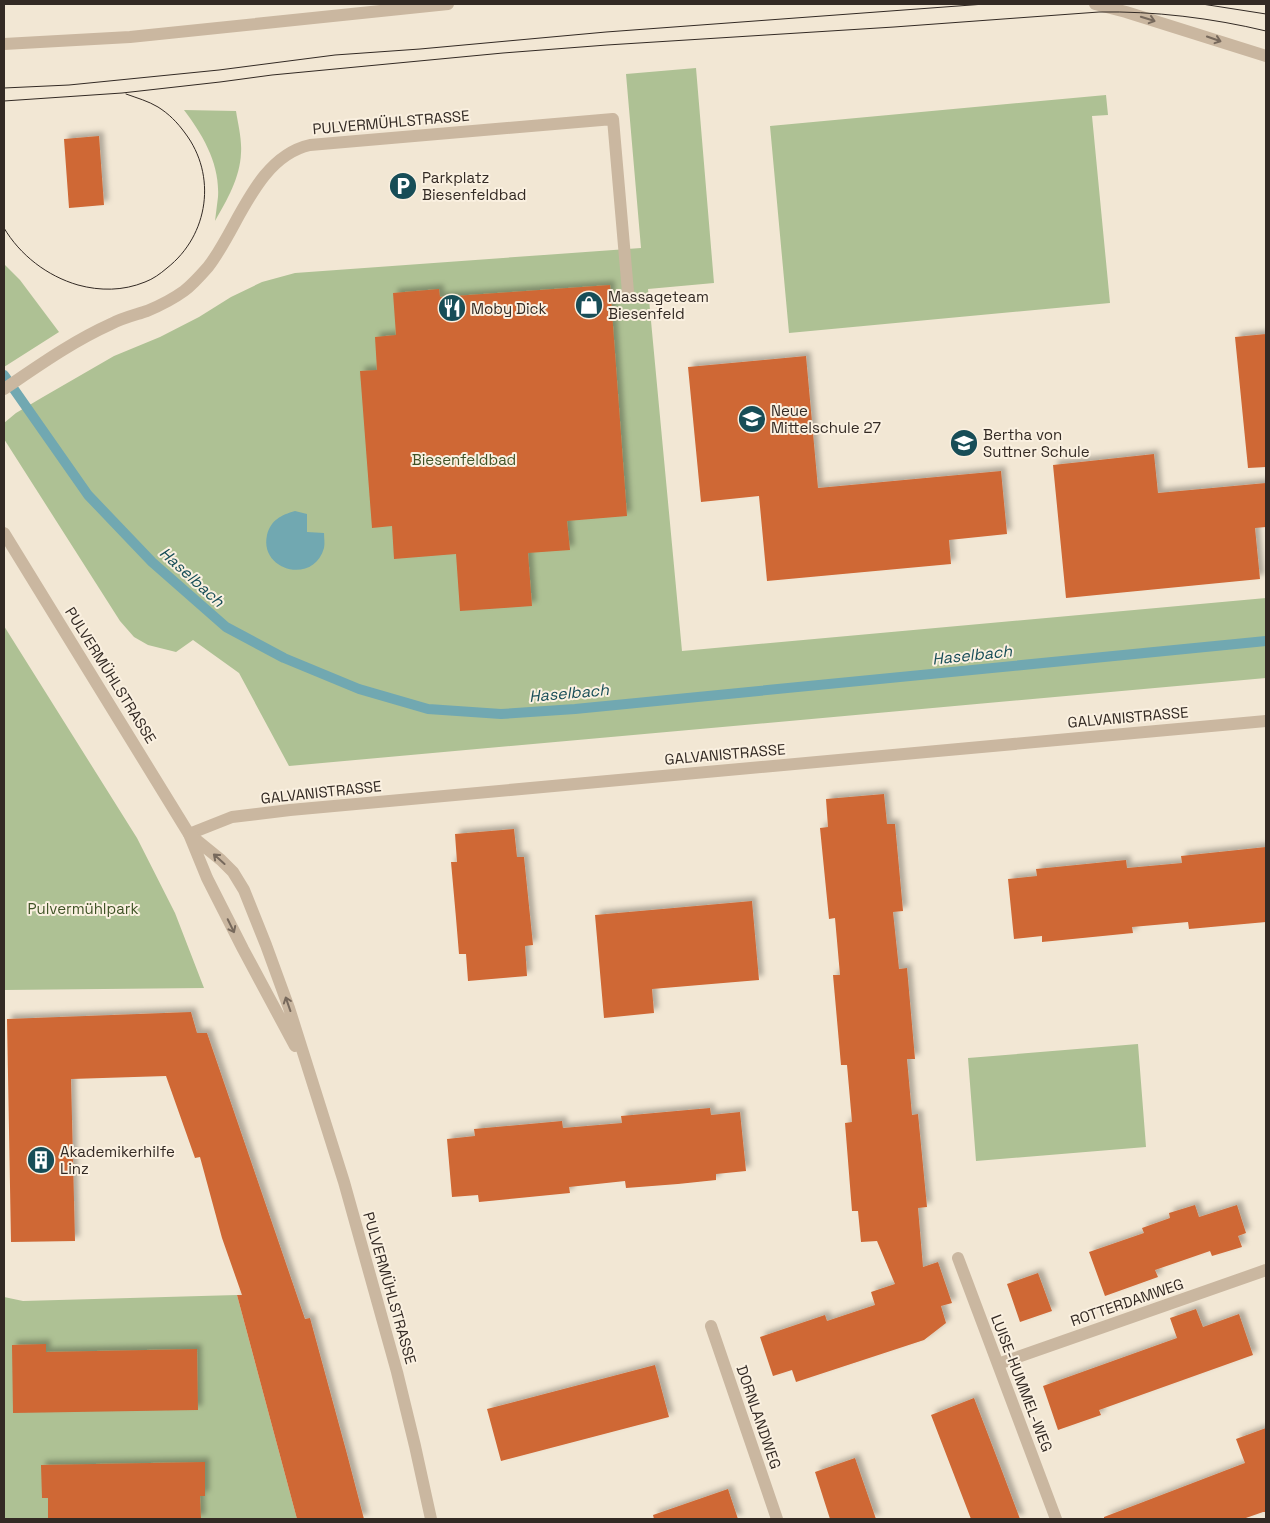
<svg xmlns="http://www.w3.org/2000/svg" width="1270" height="1523" viewBox="0 0 1270 1523" font-family="'Space Grotesk',sans-serif">
<style>
.green{fill:#aec194}
.water{fill:#71a8b1}
.lines{fill:none;stroke-linecap:round;stroke-linejoin:round}
.stream{stroke:#71a8b1;stroke-width:10}
.building{fill:#cf6835;filter:url(#shadow)}
.minor{stroke:#cab7a0;stroke-width:12}
.tertiary{stroke:#cab7a0;stroke-width:12}
.tram{stroke:#332a24;stroke-width:1}
.oneway{stroke:#77695c}
.labels{text-anchor:middle;dominant-baseline:central;stroke-width:4;stroke-linejoin:round;paint-order:stroke}
.street-label{font-size:15px;fill:#332a24;stroke:#faf0e0}
.poi-label{font-size:15px;fill:#332a24;stroke:#faf0e0;text-anchor:start}
.park-label{font-size:15px;fill:#3f5326;stroke:#faf0e0}
.water-label{font-size:16px;font-style:italic;fill:#174d57;stroke:#faf0e0}
</style>
<defs>
<filter id="shadow"><feDropShadow dx="4.5" dy="-4.5" stdDeviation="2.5" flood-color="#0004"/></filter>
</defs>
<rect width="100%" height="100%" fill="#f2e7d4"/>
<path class="green" d="M 696,68 L 714,283 L 648,289 L 682,651 L 1266,598 L 1266,678 L 289,766 L 239,673 L 193,640 L 176,652 L 148,645 L 134,637 L 120,621 L 4,439 L 4,423 L 16,413 L 43,397 L 114,356 L 160,337 L 199,317 L 231,297 L 262,282 L 295,273 L 641,248 L 626,74 Z
M 1106,95 L 1108,115 L 1092,116 L 1110,303 L 789,333 L 770,126 Z
M 184,110 L 236,111 C 238,124 242,139 241,153 C 240,178 227,200 215,221 C 216,213 217,205 218,197 C 220,164 203,135 184,110 Z
M 4,264 L 20,280 L 59,332 L 4,367 Z
M 4,626 L 137,838 L 175,913 L 204,988 L 4,990 Z
M 1138,1044 L 1146,1147 L 976,1161 L 968,1058 Z
M 237,1295 L 297,1519 L 4,1519 L 4,1297 L 23,1301 Z"/>
<path class="water" d="M 295,511 L 307,514 L 307,532 L 324,533 C 324,538 325,543 324,548 C 314,585 259,571 267,535 C 271,520 281,515 295,511 Z"/>
<g class="lines">
<path class="stream" d="M 4,375 L 88,495 L 152,562 L 226,627 L 284,658 L 359,689 L 428,709 L 501,714 L 575,709 L 1266,641"/>
</g>
<path class="building" d="M 99,136 L 104,205 L 69,208 L 64,139 Z
M 610,285 L 627,516 L 567,521 L 570,550 L 528,553 L 532,606 L 460,611 L 456,554 L 394,559 L 392,526 L 372,528 L 360,371 L 377,370 L 375,337 L 396,335 L 393,293 L 439,289 L 440,297 Z
M 1266,334 L 1266,467 L 1248,468 L 1235,337 Z
M 806,356 L 818,488 L 1001,471 L 1007,534 L 949,540 L 951,564 L 767,581 L 759,496 L 701,502 L 688,367 Z
M 1154,454 L 1158,493 L 1266,483 L 1266,527 L 1255,528 L 1260,579 L 1066,598 L 1053,465 Z
M 884,794 L 887,824 L 895,824 L 903,911 L 893,912 L 899,969 L 907,968 L 915,1059 L 907,1059 L 912,1115 L 918,1114 L 927,1207 L 918,1208 L 923,1267 L 938,1262 L 952,1303 L 941,1306 L 946,1323 L 924,1340 L 796,1382 L 792,1370 L 773,1376 L 760,1337 L 825,1315 L 827,1321 L 875,1305 L 871,1292 L 895,1284 L 877,1241 L 861,1242 L 858,1211 L 852,1211 L 845,1123 L 852,1122 L 847,1065 L 841,1065 L 833,975 L 840,975 L 835,918 L 829,919 L 820,828 L 828,827 L 826,799 Z
M 514,829 L 517,857 L 524,857 L 533,945 L 525,946 L 527,976 L 468,981 L 466,954 L 459,954 L 456,918 L 451,862 L 457,862 L 455,834 Z
M 1266,847 L 1266,922 L 1189,929 L 1188,922 L 1132,927 L 1133,933 L 1042,942 L 1042,936 L 1014,939 L 1008,879 L 1037,876 L 1036,869 L 1126,860 L 1127,868 L 1182,863 L 1181,856 Z
M 752,901 L 759,980 L 652,989 L 654,1013 L 604,1018 L 595,915 Z
M 191,1012 L 197,1033 L 207,1033 L 305,1319 L 310,1318 L 347,1454 L 364,1519 L 297,1519 L 237,1295 L 242,1295 L 222,1238 L 200,1157 L 195,1158 L 166,1076 L 71,1079 L 75,1241 L 11,1242 L 7,1019 Z
M 710,1108 L 711,1115 L 740,1112 L 746,1171 L 716,1174 L 716,1180 L 678,1184 L 626,1188 L 625,1181 L 569,1187 L 570,1193 L 479,1202 L 478,1195 L 452,1197 L 447,1139 L 475,1136 L 474,1129 L 562,1121 L 563,1128 L 622,1123 L 621,1116 Z
M 1195,1205 L 1199,1217 L 1237,1205 L 1246,1233 L 1238,1236 L 1242,1247 L 1212,1256 L 1210,1251 L 1155,1270 L 1158,1277 L 1105,1296 L 1089,1252 L 1144,1233 L 1142,1228 L 1170,1218 L 1169,1213 Z
M 1038,1273 L 1052,1311 L 1020,1322 L 1007,1284 Z
M 1196,1309 L 1203,1327 L 1239,1314 L 1253,1355 L 1099,1410 L 1101,1415 L 1058,1430 L 1043,1386 L 1177,1338 L 1170,1318 Z
M 46,1344 L 46,1352 L 197,1349 L 198,1410 L 13,1413 L 12,1345 Z
M 655,1365 L 669,1417 L 501,1461 L 487,1409 Z
M 974,1398 L 1002,1471 L 1020,1519 L 971,1519 L 931,1415 Z
M 1266,1428 L 1266,1512 L 1263,1512 L 1243,1519 L 1104,1519 L 1104,1517 L 1245,1463 L 1236,1439 Z
M 855,1458 L 876,1519 L 830,1519 L 815,1472 Z
M 205,1462 L 205,1496 L 200,1496 L 201,1519 L 48,1519 L 48,1498 L 42,1498 L 41,1465 Z
M 728,1489 L 738,1519 L 654,1519 L 653,1515 Z"/>
<g class="lines">
<path class="minor" d="M 4,389 C 38,366 73,341 111,324 C 122,318 135,315 147,311 C 159,306 173,299 184,291 C 192,285 201,275 208,267 C 238,229 256,157 310,145 L 613,119 L 628,292
M 189,834 L 232,817 L 290,810 L 1266,721
M 958,1258 L 1056,1519
M 711,1326 L 777,1519
M 998,1364 L 1266,1270"/>
<path class="tertiary" d="M 1095,4 L 1126,12 L 1266,56
M 4,44 L 130,37 L 448,4
M 4,533 L 189,834 L 207,878 L 243,949 L 295,1046
M 189,834 L 221,860 L 233,872 L 244,890 L 266,945 L 289,1008 L 344,1182 L 397,1372 L 415,1446 L 431,1519"/>
<path class="tram" d="M 1202,4 L 1266,14
M 4,88 L 69,85 L 219,70 L 335,55 L 420,49 L 606,32 L 985,4
M 4,101 L 122,93 L 220,82 L 272,75 L 503,53 L 607,45 L 894,27 L 1099,12 C 1154,11 1212,18 1266,31
M 4,228 C 20,255 47,276 78,285 C 100,291 123,291 145,282 C 153,279 160,274 167,268 C 209,235 217,175 185,133 C 177,122 169,114 158,107 C 148,101 137,98 126,94"/>
</g>
<defs><path id="oneway-shaft" d="M-6 0H5M1.5-3L5.5 0L1.5 3" fill="none" stroke-width="1.6" stroke-linecap="round" stroke-linejoin="round" transform="scale(1.25)"/></defs>
<g class="oneway">
<use href="#oneway-shaft" transform="translate(1148 19) rotate(17)"/>
<use href="#oneway-shaft" transform="translate(1214 39) rotate(19)"/>
<use href="#oneway-shaft" transform="translate(219 859) rotate(-138)"/>
<use href="#oneway-shaft" transform="translate(231 926) rotate(64)"/>
<use href="#oneway-shaft" transform="translate(288 1004) rotate(-109)"/>
</g>
<defs>
<symbol id="parking-disc" viewBox="-11 -11 22 22"><circle r="9.5" fill="#174d57" stroke="#faf0e0"/><path d="M-3.5-5.5H1a3.5 3.5 0 0 1 0 7H-1V5.5H-3.5ZM-1-3.4V-.6H.8a1.4 1.4 0 0 0 0-2.8Z" fill="#fff"/></symbol>
<symbol id="shop-disc" viewBox="-11 -11 22 22"><circle r="9.5" fill="#174d57" stroke="#faf0e0"/><path d="M-5-2.5h2.3a2.7 3.5 0 0 1 5.4 0H5L5.5 6h-11ZM-1.5-2.5h3a1.5 2.3 0 0 0-3 0Z" fill="#fff"/></symbol>
<symbol id="restaurant-disc" viewBox="-11 -11 22 22"><circle r="9.5" fill="#174d57" stroke="#faf0e0"/><path d="M-5-6h1v4h1v-4h1v4h1v-4h1v5L-1.5 .5V6h-2V.5L-5-1ZM5-6V6H3V1.5H1.5Q1.5-4 5-6Z" fill="#fff"/></symbol>
<symbol id="school-disc" viewBox="-11 -11 22 22"><circle r="9.5" fill="#174d57" stroke="#faf0e0"/><path d="M0-5L7-2L0 1L-7-2ZM-4 1L0 2.5L4 1V4Q0 6-4 4Z" fill="#fff"/></symbol>
<symbol id="building-disc" viewBox="-11 -11 22 22"><circle r="9.5" fill="#174d57" stroke="#faf0e0"/><path d="M-4-6H4V6H1V3H-1V6H-4ZM-2.5-4.3h1.7v1.8h-1.7ZM.8-4.3h1.7v1.8H.8ZM-2.5-1h1.7V.8h-1.7ZM.8-1h1.7V.8H.8Z" fill="#fff"/></symbol>
</defs>
<g fill-rule="evenodd">
<use href="#parking-disc" x="387" y="170" width="32" height="32"/>
<use href="#shop-disc" x="573" y="289" width="32" height="32"/>
<use href="#restaurant-disc" x="436" y="292" width="32" height="32"/>
<use href="#school-disc" x="736" y="403" width="32" height="32"/>
<use href="#school-disc" x="948" y="427" width="32" height="32"/>
<use href="#building-disc" x="25" y="1144" width="32" height="32"/>
</g>
<g class="labels">
<g class="street-label">
<text transform="translate(391 122) rotate(-5)">PULVERMÜHLSTRASSE</text>
<text transform="translate(111 675) rotate(58)">PULVERMÜHLSTRASSE</text>
<text transform="translate(1128 717) rotate(-5)">GALVANISTRASSE</text>
<text transform="translate(725 754) rotate(-5)">GALVANISTRASSE</text>
<text transform="translate(321 792) rotate(-6)">GALVANISTRASSE</text>
<text transform="translate(390 1288) rotate(74)">PULVERMÜHLSTRASSE</text>
<text transform="translate(1127 1302) rotate(-19)">ROTTERDAMWEG</text>
<text transform="translate(1022 1383) rotate(69)">LUISE-HUMMEL-WEG</text>
<text transform="translate(759 1417) rotate(71)">DORNLANDWEG</text>
</g>
<g class="poi-label">
<text x="422" y="177">Parkplatz<tspan x="422" dy="17">Biesenfeldbad</tspan></text>
<text x="608" y="296">Massageteam<tspan x="608" dy="17">Biesenfeld</tspan></text>
<text x="471" y="308">Moby Dick</text>
<text x="771" y="410">Neue<tspan x="771" dy="17">Mittelschule 27</tspan></text>
<text x="983" y="434">Bertha von<tspan x="983" dy="17">Suttner Schule</tspan></text>
<text x="60" y="1151">Akademikerhilfe<tspan x="60" dy="17">Linz</tspan></text>
</g>
<g class="park-label">
<text x="464" y="459">Biesenfeldbad</text>
<text x="83" y="908">Pulvermühlpark</text>
</g>
<g class="water-label">
<text transform="translate(192 577) rotate(42)">Haselbach</text>
<text transform="translate(972 655) rotate(-6)">Haselbach</text>
<text transform="translate(569 693) rotate(-5)">Haselbach</text>
</g>
</g>
<rect width="1270" height="1523" fill="none" stroke="#332a24" stroke-width="10"/>
</svg>
